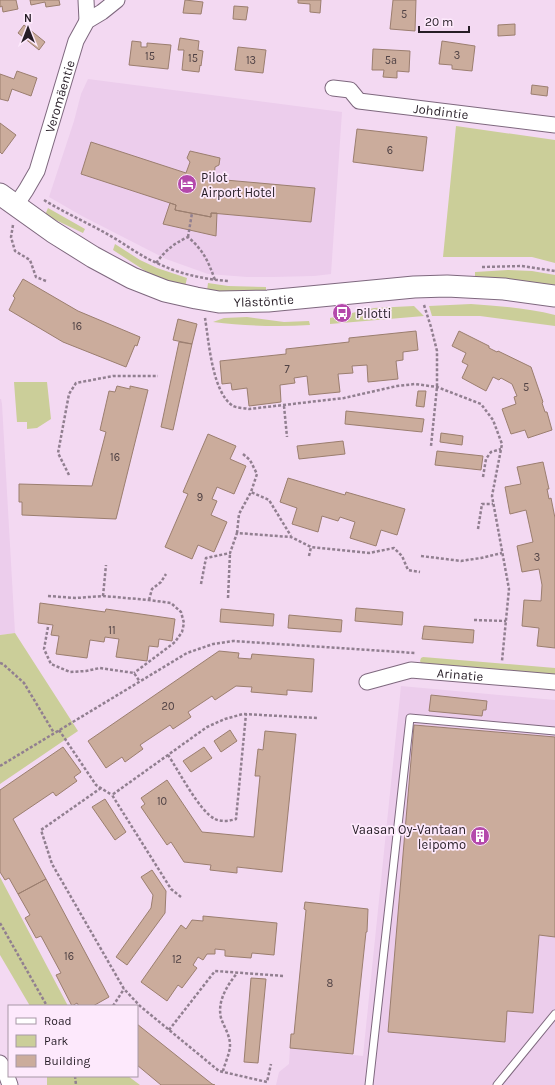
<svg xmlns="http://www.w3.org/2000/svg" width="555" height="1085" viewBox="0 0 555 1085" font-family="Karla,sans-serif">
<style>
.built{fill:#eccdec}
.green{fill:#cbce99}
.building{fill:#cbac9c;stroke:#9b7e6f}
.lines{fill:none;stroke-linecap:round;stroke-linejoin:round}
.lane-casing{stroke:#7e687e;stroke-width:9}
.street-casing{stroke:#7e687e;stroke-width:17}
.secondary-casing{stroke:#7e687e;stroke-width:23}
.path{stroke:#917f90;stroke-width:2.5;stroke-dasharray:3 2;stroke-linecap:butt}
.lane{stroke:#fff;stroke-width:7}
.street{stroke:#fff;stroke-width:15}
.secondary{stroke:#fff;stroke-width:21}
.labels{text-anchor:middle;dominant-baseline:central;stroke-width:3.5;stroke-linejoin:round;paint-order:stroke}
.number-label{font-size:11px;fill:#4f4144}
.street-label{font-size:13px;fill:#261d26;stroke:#fde9fc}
.poi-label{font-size:13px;fill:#261d26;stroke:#fde9fc;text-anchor:start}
</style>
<rect width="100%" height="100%" fill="#f3d9f2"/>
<path class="built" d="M 88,79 L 342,112 L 331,274 L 314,276 L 273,277 L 247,277 L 208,274 L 166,259 L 82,216 L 49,197 L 74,121 L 81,94 Z
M 0,399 L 1,399 L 2,404 L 15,633 L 0,635 Z
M 401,686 L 555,700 L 555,1085 L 276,1085 L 279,1072 L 289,1064 L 290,1048 L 363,1056 Z"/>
<path class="green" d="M 456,126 L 555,140 L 555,263 L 532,257 L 443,257 Z
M 48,208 L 85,229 L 83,233 L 45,215 Z
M 115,244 L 140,260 L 157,268 L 187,278 L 185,287 L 153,276 L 113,250 Z
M 508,270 L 532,271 L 555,275 L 555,288 L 475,278 L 475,272 Z
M 208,283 L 228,286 L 266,287 L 266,293 L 244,294 L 207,291 Z
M 471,304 C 499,306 528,308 555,315 L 555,326 L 480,316 L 432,316 L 429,306 Z
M 414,306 L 424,316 L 330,324 L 330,318 L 374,308 Z
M 247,317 L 284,322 L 309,321 L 310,325 C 278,327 245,326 213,322 L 224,318 Z
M 14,382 L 47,382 L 51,419 L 37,428 L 27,429 L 27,422 L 17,422 Z
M 15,633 L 78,731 L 0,784 L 0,635 Z
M 423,657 L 555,668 L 555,675 L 421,663 L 420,661 L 421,658 Z
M 0,877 L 68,1006 L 30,1006 L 0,955 Z
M 47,1076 L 128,1076 L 140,1085 L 47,1085 Z"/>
<path class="building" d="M 0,0 L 16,0 L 18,9 L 3,12 L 2,6 L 0,7 Z
M 30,0 L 59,0 L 60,5 L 46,7 L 45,2 L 31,5 Z
M 185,0 L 203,2 L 201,14 L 183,13 Z
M 298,0 L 321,0 L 320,13 L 310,12 L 310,4 L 298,3 Z
M 393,0 L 416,0 L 415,31 L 390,29 Z
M 234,6 L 248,7 L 246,20 L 233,19 Z
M 515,24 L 515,35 L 498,36 L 498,25 Z
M 24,25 L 45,42 L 39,50 L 18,33 Z
M 180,38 L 199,41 L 198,50 L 203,51 L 201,66 L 200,65 L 199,72 L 182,70 L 184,50 L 178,50 Z
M 132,41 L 141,42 L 141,47 L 147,47 L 147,43 L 171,45 L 168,69 L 129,65 Z
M 442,41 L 475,46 L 472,71 L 452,69 L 452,65 L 439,64 Z
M 238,47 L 266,50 L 263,73 L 235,70 Z
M 373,49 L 410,51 L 409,72 L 397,71 L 397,78 L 383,77 L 384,70 L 372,70 Z
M 17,71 L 37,78 L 31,96 L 12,89 L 8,101 L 0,99 L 0,74 L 14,79 Z
M 532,85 L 548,87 L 547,96 L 531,94 Z
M 0,123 L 16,135 L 2,154 L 0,152 Z
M 357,129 L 427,137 L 423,171 L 353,162 Z
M 91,142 L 186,173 L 190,162 L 187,158 L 190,151 L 220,158 L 219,165 L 215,167 L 214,179 L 315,188 L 311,222 L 211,213 L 211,217 L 175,210 L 176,205 L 81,174 Z
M 170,203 L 176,205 L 175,210 L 211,217 L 211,213 L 217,213 L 216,236 L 163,224 Z
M 23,279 L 78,311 L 140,337 L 137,346 L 135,345 L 126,367 L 63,342 L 9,310 L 15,298 L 13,296 Z
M 178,319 L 197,324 L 192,344 L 173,340 Z
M 416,331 L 418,350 L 403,352 L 403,360 L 396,361 L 398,379 L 368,382 L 367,365 L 352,366 L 353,373 L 338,374 L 340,392 L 309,395 L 307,376 L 294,378 L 295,383 L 280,385 L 281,402 L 249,406 L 247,388 L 232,390 L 231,383 L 222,384 L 220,361 L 286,354 L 286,349 L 349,342 L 349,338 Z
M 459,331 L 489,346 L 489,348 L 497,352 L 498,351 L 531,367 L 543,402 L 542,403 L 545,412 L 547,412 L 552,430 L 528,438 L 525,430 L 511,434 L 502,409 L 516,404 L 514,397 L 517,396 L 512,384 L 501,378 L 499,380 L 493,377 L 486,391 L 462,378 L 468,365 L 462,362 L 466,353 L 452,346 Z
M 179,342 L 192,344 L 173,430 L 161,427 Z
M 117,386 L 130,389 L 130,386 L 148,390 L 116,519 L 22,515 L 22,502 L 19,502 L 19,484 L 92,486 L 106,432 L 100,430 L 109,391 L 115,392 Z
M 418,391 L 426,391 L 424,407 L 416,406 Z
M 346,411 L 424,419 L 422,432 L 345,424 Z
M 441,433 L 463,436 L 462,445 L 440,442 Z
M 208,434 L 236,446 L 230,459 L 246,466 L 234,494 L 217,487 L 212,499 L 217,501 L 211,515 L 227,522 L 214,552 L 198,545 L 192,559 L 165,547 L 188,494 L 183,492 Z
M 343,441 L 345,454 L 299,459 L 297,446 Z
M 437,451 L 483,456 L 481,470 L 435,465 Z
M 543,462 L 549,489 L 547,489 L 549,499 L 551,498 L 555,518 L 555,648 L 537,646 L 539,628 L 522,626 L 524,600 L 541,601 L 542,585 L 539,569 L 522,572 L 517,546 L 533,542 L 526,510 L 510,514 L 505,487 L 521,484 L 517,467 Z
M 288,478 L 345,495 L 346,492 L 405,509 L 397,535 L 381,530 L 376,546 L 350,538 L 355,522 L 340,517 L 338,521 L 322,516 L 318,532 L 292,524 L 297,508 L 280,502 Z
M 40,603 L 105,612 L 106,609 L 175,619 L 172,641 L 159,639 L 158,647 L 149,646 L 147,661 L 116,657 L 119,639 L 105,637 L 104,642 L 90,640 L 87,658 L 56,654 L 59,636 L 51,635 L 53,625 L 38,623 Z
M 356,608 L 403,612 L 402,625 L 355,621 Z
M 221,609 L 274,614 L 273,626 L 220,622 Z
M 289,615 L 342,620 L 341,632 L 288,628 Z
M 424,626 L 474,630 L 473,643 L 422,639 Z
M 219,651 L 239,653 L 238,658 L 251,659 L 252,654 L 314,659 L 312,692 L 287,690 L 287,695 L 251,692 L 252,687 L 236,686 L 215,700 L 212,696 L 188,712 L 191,717 L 173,729 L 170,725 L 140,745 L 143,749 L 125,762 L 122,757 L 106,768 L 88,741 Z
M 431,695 L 487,701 L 486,710 L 483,710 L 482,716 L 429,711 Z
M 414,725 L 555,737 L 555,937 L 539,935 L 533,1013 L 507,1011 L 505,1042 L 388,1032 Z
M 230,730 L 237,741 L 221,752 L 214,741 Z
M 265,731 L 296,734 L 282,872 L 237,867 L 237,873 L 210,870 L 211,865 L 184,862 L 171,842 L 167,845 L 141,807 L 145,804 L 141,798 L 167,780 L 202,832 L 254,837 L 260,776 L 255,776 L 258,749 L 263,750 Z
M 63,747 L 81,772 L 74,777 L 77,781 L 56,796 L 53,792 L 13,819 L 46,879 L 18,894 L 9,878 L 5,880 L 0,872 L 0,790 Z
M 204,747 L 212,758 L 191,772 L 183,761 Z
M 105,799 L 126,832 L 115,840 L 92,807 Z
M 152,870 L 166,891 L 165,913 L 127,965 L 116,957 L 151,908 L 153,895 L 141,877 Z
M 46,879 L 109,997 L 93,1006 L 79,1006 L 77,1003 L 72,1006 L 56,975 L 61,973 L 41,936 L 36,938 L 25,918 L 30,915 L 18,894 Z
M 305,902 L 368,909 L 367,932 L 366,932 L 353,1054 L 290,1048 L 291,1034 L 294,1034 L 306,910 L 304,909 Z
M 203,916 L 277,923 L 274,955 L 252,953 L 251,958 L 225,956 L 225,950 L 215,949 L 215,954 L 207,954 L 203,960 L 198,957 L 193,965 L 197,968 L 182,988 L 178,985 L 167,1001 L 141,982 L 181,925 L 186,929 L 192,920 L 203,921 Z
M 251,978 L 266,979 L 258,1063 L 244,1062 Z
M 137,1024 L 212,1084 L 215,1085 L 161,1085 L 137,1065 Z"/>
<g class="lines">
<defs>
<path id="lane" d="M 369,1085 L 410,718 L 555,731
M 497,1085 L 555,1014"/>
<g id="street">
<path d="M 86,0 L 87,21"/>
<path id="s1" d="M 333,88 L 350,90 L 359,101 L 555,125"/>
<path id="s2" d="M 16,205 L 26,190 L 37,171 L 76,41 L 87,21 L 102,12 L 117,0"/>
<path id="s3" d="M 367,682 L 411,670 L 555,682"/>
<path d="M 0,1063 L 5,1071 L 10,1085"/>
</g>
<g id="secondary">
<path id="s4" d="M 0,194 L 53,232 L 93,257 L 132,278 L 165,291 L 196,298 L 219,302 L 268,301 L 414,287 L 447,286 L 504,289 L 555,296"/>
</g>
</defs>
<use href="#lane" class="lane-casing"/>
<use href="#street" class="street-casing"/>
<use href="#secondary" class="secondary-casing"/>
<path class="path" d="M 44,200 C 65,213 88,223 109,235 C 125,244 140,256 157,263 C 179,274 203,279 228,281
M 13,225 L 11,237 L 15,251 L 30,260 L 36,277 L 46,281
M 188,237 L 192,213
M 156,263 C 166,250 173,244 188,237 C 204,251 208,261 215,280
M 482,267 L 522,266 L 555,271
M 424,305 L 431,327 L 437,351 L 437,387 L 431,446
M 205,318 C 209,342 212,392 233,406 C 237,408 244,408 249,409 L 344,398 L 397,386 L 415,384 L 437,387 L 481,404 L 493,420 L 502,444 L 492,496 L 509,589 L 502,661
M 284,406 L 287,437
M 243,454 L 250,460 L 257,474 L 251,492
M 69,475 L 58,453 L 69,394 L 76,383 L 113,376 L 158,376
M 483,477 L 486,459 L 491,452 L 501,449
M 478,529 L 482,504 L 493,504
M 237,533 L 239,514 L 251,492 L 269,500 L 291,536
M 309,556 L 311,547
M 421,556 L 461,561 L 481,558 L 502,553
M 201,584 L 206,558 L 230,553 L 237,533 L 291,537 L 311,547 L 369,553 L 394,548 L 402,556 L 408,570 L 420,572
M 48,596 L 76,598 L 103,596 L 149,600 L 171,603 L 181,612 L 184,623 L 182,632 L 175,642 L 134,673
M 103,596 L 106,565
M 228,598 L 230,553
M 149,600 L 152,589 L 161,582 L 166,574
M 474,620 L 506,621
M 48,627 L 44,649 L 51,664 L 70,672 L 86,671 L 100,668 L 134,673 L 140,682
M 0,663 L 3,664 L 24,683 L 54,733
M 59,730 L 96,785 L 112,795
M 168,755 C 179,771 199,811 215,819 C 221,822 229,821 236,819 L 246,714
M 0,766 L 187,653 L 213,644 L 233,641 L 415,653
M 101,788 L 41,830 L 52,864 L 124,989 L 140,1006 L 219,1071 L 267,1082 L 271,1064
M 181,897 L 171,889 L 112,795 L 207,727 L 225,719 L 243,714 L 317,718
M 0,923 L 47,1006
M 113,1006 L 124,989
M 169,1030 L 215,971 L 284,976
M 223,1071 C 225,1063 230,1053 230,1045 C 230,1035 224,1027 221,1018 C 217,1001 227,986 237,973
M 75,1076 L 76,1085"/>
<use href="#lane" class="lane"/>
<use href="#street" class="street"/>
<use href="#secondary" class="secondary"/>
</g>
<defs>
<symbol id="hotel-disc" viewBox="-11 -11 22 22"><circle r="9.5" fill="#b449ab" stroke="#fde9fc"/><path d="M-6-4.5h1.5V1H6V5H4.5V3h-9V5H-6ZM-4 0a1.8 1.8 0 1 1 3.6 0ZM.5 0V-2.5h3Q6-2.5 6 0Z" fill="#fff"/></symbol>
<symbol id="bus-disc" viewBox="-11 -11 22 22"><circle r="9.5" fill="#b449ab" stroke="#fde9fc"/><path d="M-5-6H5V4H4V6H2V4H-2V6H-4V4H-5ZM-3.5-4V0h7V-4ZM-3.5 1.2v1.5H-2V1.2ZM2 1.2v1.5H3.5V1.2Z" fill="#fff"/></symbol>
<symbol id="building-disc" viewBox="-11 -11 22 22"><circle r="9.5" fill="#b449ab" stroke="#fde9fc"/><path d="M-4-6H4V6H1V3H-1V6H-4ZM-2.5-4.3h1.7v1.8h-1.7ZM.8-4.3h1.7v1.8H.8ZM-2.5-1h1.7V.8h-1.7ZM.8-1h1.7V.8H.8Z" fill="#fff"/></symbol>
</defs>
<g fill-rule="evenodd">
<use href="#hotel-disc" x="176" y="173" width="22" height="22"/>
<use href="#bus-disc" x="331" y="302" width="22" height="22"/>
<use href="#building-disc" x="469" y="825" width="22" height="22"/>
</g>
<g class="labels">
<g class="number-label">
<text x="404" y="14">5</text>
<text x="457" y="55">3</text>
<text x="150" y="56">15</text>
<text x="193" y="58">15</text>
<text x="251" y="60">13</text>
<text x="391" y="60">5a</text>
<text x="390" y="150">6</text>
<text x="77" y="326">16</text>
<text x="287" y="369">7</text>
<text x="526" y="387">5</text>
<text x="115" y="457">16</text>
<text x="200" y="497">9</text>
<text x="537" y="557">3</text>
<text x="112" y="630">11</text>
<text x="168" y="706">20</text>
<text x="162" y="801">10</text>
<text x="69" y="956">16</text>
<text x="177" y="959">12</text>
<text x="330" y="983">8</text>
</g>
<g class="street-label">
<text stroke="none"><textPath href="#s2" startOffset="118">Veromäentie</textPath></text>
<text stroke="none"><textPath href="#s1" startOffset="114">Johdintie</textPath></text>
<text stroke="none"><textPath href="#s4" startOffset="292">Ylästöntie</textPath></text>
<text stroke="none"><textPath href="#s3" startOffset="95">Arinatie</textPath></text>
</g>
<g class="poi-label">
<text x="201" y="177">Pilot<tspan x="201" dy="15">Airport Hotel</tspan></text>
<text x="356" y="313">Pilotti</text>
<text x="466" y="829" text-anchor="end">Vaasan Oy-Vantaan<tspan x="466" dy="15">leipomo</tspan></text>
</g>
</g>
<rect x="8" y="1005" width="130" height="72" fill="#fde9fc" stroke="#a797a6"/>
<rect x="16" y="1018" width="20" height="6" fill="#ffffff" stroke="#a797a6"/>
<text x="44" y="1025" font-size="12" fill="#261d26">Road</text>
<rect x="16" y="1035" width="20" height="12" fill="#cbce99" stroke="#a797a6"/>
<text x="44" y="1045" font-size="12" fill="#261d26">Park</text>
<rect x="16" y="1055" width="20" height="12" fill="#cbac9c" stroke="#a797a6"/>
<text x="44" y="1065" font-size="12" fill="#261d26">Building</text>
<g transform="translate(28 28)" stroke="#fde9fc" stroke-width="3" paint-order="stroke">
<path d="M0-3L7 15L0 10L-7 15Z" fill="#261d26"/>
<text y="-6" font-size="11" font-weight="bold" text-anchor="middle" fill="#261d26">N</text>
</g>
<path d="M419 26v6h50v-6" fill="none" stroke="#261d26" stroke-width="2"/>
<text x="425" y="26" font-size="12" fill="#261d26" stroke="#fde9fc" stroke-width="3" paint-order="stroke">20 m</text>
</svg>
